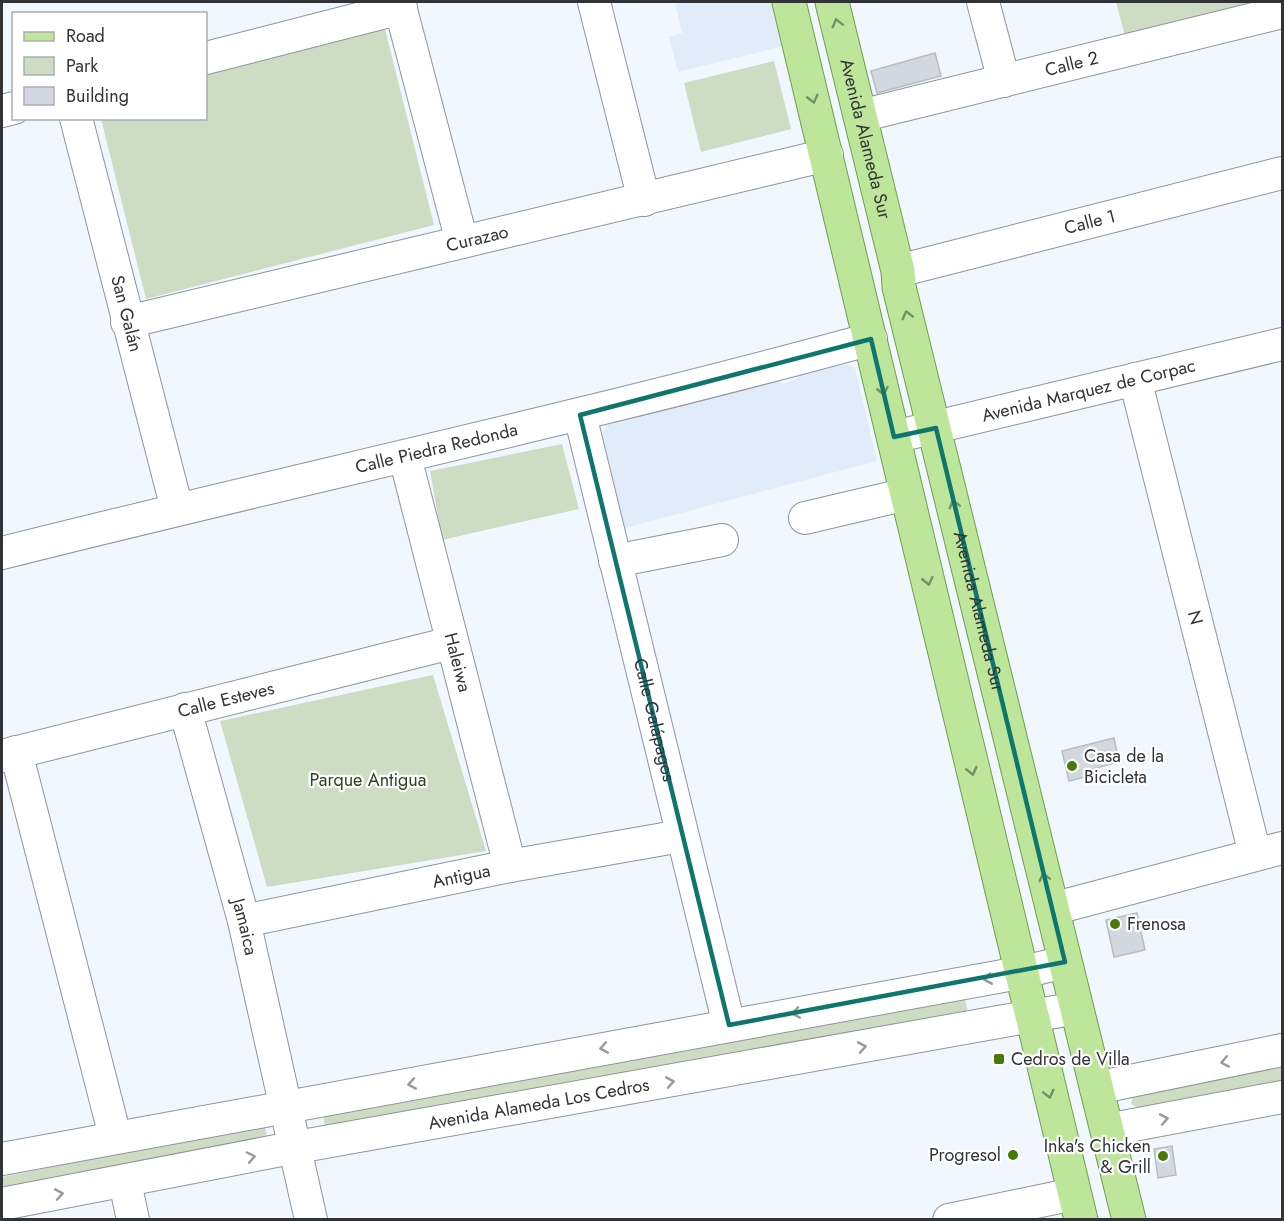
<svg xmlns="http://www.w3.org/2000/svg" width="1284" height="1221" viewBox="0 0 1284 1221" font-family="Jost,sans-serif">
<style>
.built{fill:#e1ecfa}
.green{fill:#cdddc3}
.building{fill:#d3d8e0;stroke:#b7bdc4;stroke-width:1.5}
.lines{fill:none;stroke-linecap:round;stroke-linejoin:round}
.minor-casing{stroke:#8f949b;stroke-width:34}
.major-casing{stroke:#709d4b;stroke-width:35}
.minor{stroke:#fff;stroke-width:32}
.major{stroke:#bee69a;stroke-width:33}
.oneway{stroke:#788c68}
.oneway2{stroke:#98999a}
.marked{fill:none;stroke:#0f766e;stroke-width:4.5;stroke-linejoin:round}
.poi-dot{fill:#477a07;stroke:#fff;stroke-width:2}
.labels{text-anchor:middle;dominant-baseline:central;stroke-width:4.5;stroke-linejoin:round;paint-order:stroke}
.street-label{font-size:18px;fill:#313336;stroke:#fff}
.poi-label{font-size:18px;fill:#313336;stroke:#fff;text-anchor:start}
.park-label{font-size:18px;fill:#2d441a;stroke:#fff}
</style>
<rect width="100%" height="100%" fill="#f1f7ff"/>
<path class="built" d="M 683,2 L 774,2 L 785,46 L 678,72 L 669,37 L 682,33 L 675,4 Z
M 847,364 L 855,368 L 877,461 L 625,528 L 602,434 L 608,423 L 779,381 L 782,384 L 795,380 L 798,376 Z"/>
<path class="green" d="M 1116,2 L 1273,2 L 1126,40 Z
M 385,29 L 434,225 L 146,299 L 101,119 L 206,118 L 206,74 Z
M 774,61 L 791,129 L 701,152 L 684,83 Z
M 562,444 L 579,509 L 442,540 L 430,471 Z
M 433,675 L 486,851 L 267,887 L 220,721 Z
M 965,999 L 969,1019 L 327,1136 L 323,1116 Z
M 1282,1061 L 1282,1085 L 1143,1110 L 1131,1104 L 1133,1096 Z
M 265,1124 L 268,1143 L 2,1197 L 2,1177 Z"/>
<path class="building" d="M 935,53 L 941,76 L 877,93 L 871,71 Z
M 1114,738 L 1119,762 L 1088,770 L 1089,776 L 1069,781 L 1062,751 Z
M 1137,913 L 1145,950 L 1114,957 L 1106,920 Z
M 1172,1146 L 1176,1175 L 1158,1178 L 1154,1149 Z"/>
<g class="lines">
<defs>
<g id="minor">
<path d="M 399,2 L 462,242"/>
<path d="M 594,2 L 644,200"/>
<path d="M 983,2 L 1004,81"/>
<path d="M 206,58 L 401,8"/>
<path d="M 2,111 L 14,108"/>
<path id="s1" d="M 860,116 L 1282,12"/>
<path id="s2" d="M 76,118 L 177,509"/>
<path id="s3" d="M 898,271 L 1282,173"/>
<path id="s4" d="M 127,322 L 827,155"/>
<path id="s5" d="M 1135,379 L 1255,854"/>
<path id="s6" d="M 580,415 L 729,1025"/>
<path id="s7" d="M 894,437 L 1282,344"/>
<path id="s8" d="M 405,457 L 510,866"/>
<path d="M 805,518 L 907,494"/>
<path id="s9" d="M 2,553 C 291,480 583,418 871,339"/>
<path d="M 615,561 L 722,540"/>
<path id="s10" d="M 185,709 L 244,921 L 311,1220"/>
<path d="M 16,752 L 115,1136"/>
<path id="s11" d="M 2,756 L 451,643"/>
<path d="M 1052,909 L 1282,848"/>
<path id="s12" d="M 244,921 L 510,866 L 681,836"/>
<path d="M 1096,1088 L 1282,1050"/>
<path d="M 1107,1130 L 1282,1097"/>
<path d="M 2,1159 L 1019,973 L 1065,962"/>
<path d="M 125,1182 L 133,1220"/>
<path id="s13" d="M 2,1204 L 297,1147 L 1077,1008"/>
<path d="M 949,1220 L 1074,1194"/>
</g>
<g id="major">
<path d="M 789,2 C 889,407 981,814 1081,1220"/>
<path id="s14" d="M 832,2 L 898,271 L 899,287 L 1129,1220"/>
</g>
</defs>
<use href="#minor" class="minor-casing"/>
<use href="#major" class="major-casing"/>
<use href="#minor" class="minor"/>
<use href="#major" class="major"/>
</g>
<defs><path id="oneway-chevron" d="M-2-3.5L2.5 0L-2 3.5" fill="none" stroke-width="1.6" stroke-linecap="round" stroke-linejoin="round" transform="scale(1.5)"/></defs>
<g class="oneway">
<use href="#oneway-chevron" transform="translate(837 23) rotate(-104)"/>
<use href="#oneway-chevron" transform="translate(813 99) rotate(76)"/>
<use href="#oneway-chevron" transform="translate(907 315) rotate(-105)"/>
<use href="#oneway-chevron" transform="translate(883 391) rotate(77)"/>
<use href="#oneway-chevron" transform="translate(954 504) rotate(-104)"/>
<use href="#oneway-chevron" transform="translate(928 581) rotate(77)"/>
<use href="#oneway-chevron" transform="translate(972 771) rotate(77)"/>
<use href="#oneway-chevron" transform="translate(1044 877) rotate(-104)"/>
<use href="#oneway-chevron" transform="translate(1049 1094) rotate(76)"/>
</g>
<g class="oneway2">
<use href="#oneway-chevron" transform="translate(988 979) rotate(170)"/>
<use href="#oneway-chevron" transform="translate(796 1013) rotate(170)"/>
<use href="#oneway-chevron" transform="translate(862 1047) rotate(-10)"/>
<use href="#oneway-chevron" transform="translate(604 1048) rotate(170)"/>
<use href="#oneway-chevron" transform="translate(1225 1062) rotate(169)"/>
<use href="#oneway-chevron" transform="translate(670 1082) rotate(-10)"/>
<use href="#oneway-chevron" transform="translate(412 1084) rotate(170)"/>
<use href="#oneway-chevron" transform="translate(1164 1119) rotate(-10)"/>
<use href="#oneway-chevron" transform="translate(251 1157) rotate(-12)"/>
<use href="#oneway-chevron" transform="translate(59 1194) rotate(-10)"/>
</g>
<path class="marked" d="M 871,339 L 894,437 L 936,428 L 1065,962 L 729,1025 L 580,415 Z"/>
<g class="poi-dot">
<circle cx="1072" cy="766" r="6"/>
<circle cx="1115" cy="924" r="6"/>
<rect x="993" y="1053" width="12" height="12" rx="3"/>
<circle cx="1013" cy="1155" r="6"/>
<circle cx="1163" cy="1156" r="6"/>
</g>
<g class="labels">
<g class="street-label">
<text stroke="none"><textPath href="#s1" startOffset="218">Calle 2</textPath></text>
<text stroke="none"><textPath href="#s14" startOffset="141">Avenida Alameda Sur</textPath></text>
<text stroke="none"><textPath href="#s3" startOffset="198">Calle 1</textPath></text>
<text stroke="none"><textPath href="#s4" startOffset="360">Curazao</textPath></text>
<text stroke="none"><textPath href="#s2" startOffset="202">San Galán</textPath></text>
<text stroke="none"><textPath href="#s7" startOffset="200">Avenida Marquez de Corpac</textPath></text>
<text stroke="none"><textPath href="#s9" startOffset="447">Calle Piedra Redonda</textPath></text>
<text stroke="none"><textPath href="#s14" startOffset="627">Avenida Alameda Sur</textPath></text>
<text stroke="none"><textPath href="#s5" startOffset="246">N</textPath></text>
<text stroke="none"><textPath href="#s8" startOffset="212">Haleiwa</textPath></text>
<text stroke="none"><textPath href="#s11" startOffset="231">Calle Esteves</textPath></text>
<text stroke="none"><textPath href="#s6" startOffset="314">Calle Galápagos</textPath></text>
<text stroke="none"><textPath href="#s12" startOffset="222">Antigua</textPath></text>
<text stroke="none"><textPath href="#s10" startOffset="226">Jamaica</textPath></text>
<text stroke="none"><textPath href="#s13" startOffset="546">Avenida Alameda Los Cedros</textPath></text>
</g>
<g class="poi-label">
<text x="1084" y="756">Casa de la<tspan x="1084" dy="21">Bicicleta</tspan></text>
<text x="1127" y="924">Frenosa</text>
<text x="1011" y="1059">Cedros de Villa</text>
<text x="1151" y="1146" text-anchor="end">Inka's Chicken<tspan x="1151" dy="21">&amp; Grill</tspan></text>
<text x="1001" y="1155" text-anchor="end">Progresol</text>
</g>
<g class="park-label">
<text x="368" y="780">Parque Antigua</text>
</g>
</g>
<rect width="1284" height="1221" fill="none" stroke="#313336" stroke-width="6"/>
<rect x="12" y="12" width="195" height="108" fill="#ffffff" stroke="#adadaf" stroke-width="1.5"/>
<rect x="24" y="32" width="30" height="9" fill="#bee69a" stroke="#adadaf" stroke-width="1.5"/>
<text x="66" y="42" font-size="18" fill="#313336">Road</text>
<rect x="24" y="57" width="30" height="18" fill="#cdddc3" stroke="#adadaf" stroke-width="1.5"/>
<text x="66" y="72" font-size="18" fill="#313336">Park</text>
<rect x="24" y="87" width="30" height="18" fill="#d3d8e0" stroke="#adadaf" stroke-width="1.5"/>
<text x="66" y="102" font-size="18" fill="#313336">Building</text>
</svg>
